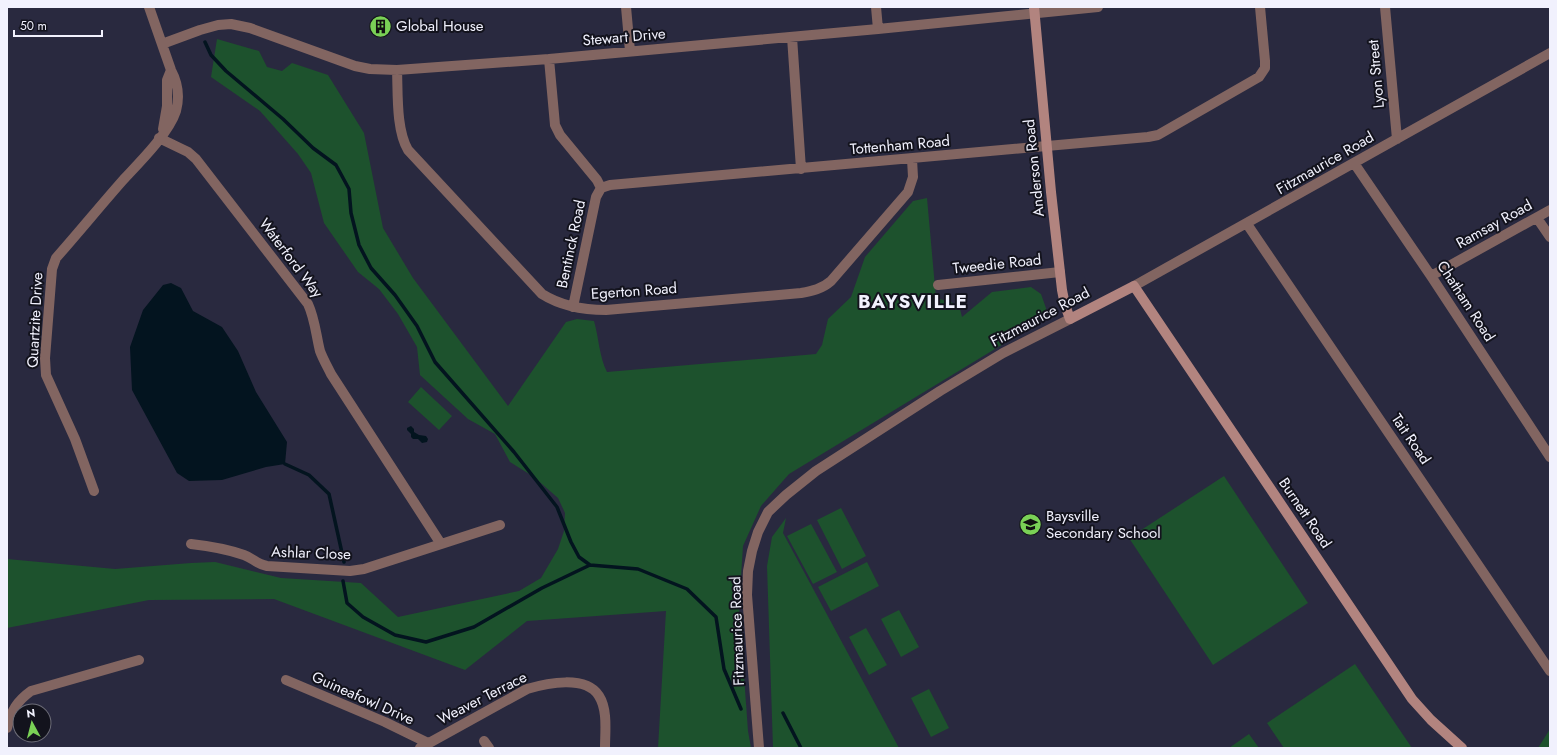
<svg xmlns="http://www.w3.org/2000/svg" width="1557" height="755" viewBox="0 0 1557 755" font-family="Jost,sans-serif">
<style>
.green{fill:#1d522d}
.water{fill:#03141f}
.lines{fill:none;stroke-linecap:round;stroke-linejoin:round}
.stream{stroke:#03141f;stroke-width:3.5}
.street{stroke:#826561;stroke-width:10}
.secondary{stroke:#b2847f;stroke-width:10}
.labels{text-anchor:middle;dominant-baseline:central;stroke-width:4;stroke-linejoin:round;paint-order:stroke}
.poi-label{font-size:15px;fill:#f1f1fd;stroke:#13131d;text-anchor:start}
.street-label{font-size:15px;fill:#f1f1fd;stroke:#13131d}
.district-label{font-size:19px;font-weight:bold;letter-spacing:1px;fill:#f1f1fd;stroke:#13131d}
</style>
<rect width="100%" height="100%" fill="#29293f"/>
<path class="green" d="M 217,39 L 259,51 L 267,67 L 282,71 L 292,63 L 328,75 L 364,133 L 383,228 L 413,278 L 508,406 L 566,322 L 577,319 L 594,321 C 599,338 599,356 607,372 L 816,354 L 822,345 L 828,319 L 851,297 L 865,257 L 913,201 L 927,198 L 936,298 L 951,302 L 960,309 L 962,317 L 992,292 L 1031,287 L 1041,294 L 1047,311 L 1036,324 L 789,474 L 761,506 L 743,546 L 739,607 L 748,731 L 751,748 L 658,748 L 666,611 L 527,621 L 465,670 L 274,599 L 149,600 L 7,628 L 7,559 L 115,569 L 191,563 L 215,562 L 281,578 L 361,583 L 398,617 L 519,591 L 541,578 L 558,549 L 564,531 L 565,513 L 558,498 L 534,477 L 510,462 L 495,434 L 468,419 L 420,375 L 417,347 L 398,314 L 379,289 L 358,272 L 324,223 L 311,173 L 298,154 L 260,111 L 211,77 Z
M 421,387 L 452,416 L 439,430 L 408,402 Z
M 1224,476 L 1308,603 L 1213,665 L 1129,538 Z
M 841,508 L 866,556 L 842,569 L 817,520 Z
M 786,518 L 783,533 L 899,748 L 773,748 L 767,566 L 772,537 Z
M 811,524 L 837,572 L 813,584 L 787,536 Z
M 867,562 L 879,586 L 831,611 L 818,587 Z
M 899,610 L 919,647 L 901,657 L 881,619 Z
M 866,628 L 887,665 L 869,675 L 849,637 Z
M 1355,664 L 1412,748 L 1284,748 L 1267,723 Z
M 929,689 L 949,728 L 931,737 L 911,698 Z
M 1550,729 L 1550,748 L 1538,748 Z
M 1249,734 L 1259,748 L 1229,748 Z"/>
<path class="water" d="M 171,283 L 181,288 L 193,311 L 222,327 L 238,351 L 256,392 L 287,442 L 285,464 L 266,467 L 222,480 L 189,481 L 177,473 L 132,390 L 130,347 L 143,310 L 163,285 Z
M 411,426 L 414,429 L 414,432 L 419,435 L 426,436 L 428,439 L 427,442 L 422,443 L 418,439 L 413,439 L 411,437 L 411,434 L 407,430 L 407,428 Z"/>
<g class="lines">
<path class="stream" d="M 205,42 L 211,55 L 226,71 L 283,119 L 313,148 L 336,165 L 349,189 L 351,213 L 359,245 L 371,268 L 395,295 L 417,326 L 435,362 L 514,452 L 557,507 L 571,542 L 579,557 L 590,565
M 285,464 L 309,475 L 329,494 L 344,562
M 343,581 L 347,603 L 363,617 L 395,635 L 426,642 L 474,627 L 542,588 L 590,565 L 638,569 L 687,589 L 716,617 L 724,669 L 741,709
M 783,713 L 801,748"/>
<path class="street" d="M 626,7 L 630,51
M 876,7 L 878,29
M 1385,7 L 1397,139
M 792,37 L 801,169
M 162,44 L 200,30 L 218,25 L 231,24 L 250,28 L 355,66 L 370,69 L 397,70 L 549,59 L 878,29 L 1098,7
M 549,59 L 555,125 L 560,135 L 597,180 L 601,188 L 610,185 L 1148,137 L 1158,135 L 1259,77 L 1265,68 L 1265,61 L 1260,7
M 397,70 C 398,93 396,130 408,150 L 542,294 C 561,306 583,310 606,310 L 801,293 C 812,291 822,289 831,281 L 908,192 L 913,177 L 912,159
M 163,129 L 167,106 L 167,80 L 171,70
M 159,138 L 188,152 L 196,159 L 308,304 C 315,319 316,335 320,351 C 323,359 327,366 331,374 L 441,544
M 1354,163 L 1431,276 L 1550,457
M 1537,218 L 1550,237
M 1247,224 L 1550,671
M 1431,276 L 1550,210
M 938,285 L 1060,272
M 1134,286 L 1550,53
M 573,307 L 596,197 L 601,188
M 94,491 L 75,439 L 46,375 L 45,358 L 52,269 L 56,258 C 79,232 101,205 124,179 C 140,162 169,133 176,111 C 180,96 178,83 171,70 L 149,7
M 191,544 C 209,546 227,549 244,555 C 253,558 256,564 267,566 L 350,571 L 364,569 L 500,525
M 286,680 L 385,722 L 428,743
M 7,728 C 11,711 17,701 31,691 L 139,660
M 484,741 L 489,748
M 420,748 L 527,689 C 547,683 586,675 599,696 C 608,710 605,732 605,748
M 759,748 L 747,595 L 748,571 L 752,551 L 758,532 L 768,512 L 786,495 L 816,471 L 940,391 L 1003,353 L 1070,319"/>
<path class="secondary" d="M 1034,7 L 1051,192 L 1062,290 L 1065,305 L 1070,319 L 1134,286 L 1412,699 L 1431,720 L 1462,748"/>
</g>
<defs>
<symbol id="building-disc" viewBox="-11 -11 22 22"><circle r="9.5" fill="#7ad156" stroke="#13131d"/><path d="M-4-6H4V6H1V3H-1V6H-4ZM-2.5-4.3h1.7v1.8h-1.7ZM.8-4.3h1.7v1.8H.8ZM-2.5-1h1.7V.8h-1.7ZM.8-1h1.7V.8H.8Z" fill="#111"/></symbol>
<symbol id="school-disc" viewBox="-11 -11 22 22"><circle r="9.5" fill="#7ad156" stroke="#13131d"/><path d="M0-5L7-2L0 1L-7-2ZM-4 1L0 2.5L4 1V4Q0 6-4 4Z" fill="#111"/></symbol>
</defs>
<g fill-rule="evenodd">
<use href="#building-disc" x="368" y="14" width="25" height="25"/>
<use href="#school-disc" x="1018" y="512" width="25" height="25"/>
</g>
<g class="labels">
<g class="poi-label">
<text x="396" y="26">Global House</text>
<text x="1046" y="516">Baysville<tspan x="1046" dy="17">Secondary School</tspan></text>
</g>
<g class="street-label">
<text transform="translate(624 37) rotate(-5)">Stewart Drive</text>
<text transform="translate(1376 74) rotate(-95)">Lyon Street</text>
<text transform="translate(900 145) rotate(-5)">Tottenham Road</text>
<text transform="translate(1325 163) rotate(-30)">Fitzmaurice Road</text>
<text transform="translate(1034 168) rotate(-96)">Anderson Road</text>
<text transform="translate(1494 224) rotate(-29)">Ramsay Road</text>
<text transform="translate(571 244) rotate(-78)">Bentinck Road</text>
<text transform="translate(291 258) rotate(53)">Waterford Way</text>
<text transform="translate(997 264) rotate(-6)">Tweedie Road</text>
<text transform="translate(634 291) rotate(-4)">Egerton Road</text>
<text transform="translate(1466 301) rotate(57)">Chatham Road</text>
<text transform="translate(1040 317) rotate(-28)">Fitzmaurice Road</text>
<text transform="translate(35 320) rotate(-87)">Quartzite Drive</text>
<text transform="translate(1411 439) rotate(56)">Tait Road</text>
<text transform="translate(1305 513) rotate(56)">Burnett Road</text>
<text transform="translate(311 553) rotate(2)">Ashlar Close</text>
<text transform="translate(737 631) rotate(-92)">Fitzmaurice Road</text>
<text transform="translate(363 698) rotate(24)">Guineafowl Drive</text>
<text transform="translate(482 698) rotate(-27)">Weaver Terrace</text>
</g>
<g class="district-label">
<text x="913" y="301">BAYSVILLE</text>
</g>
</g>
<rect width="1557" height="755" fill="none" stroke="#f1f1fd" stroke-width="16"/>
<g transform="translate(32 723) rotate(353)"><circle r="19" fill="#13131d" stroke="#6c6c77"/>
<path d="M0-3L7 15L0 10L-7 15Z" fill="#7ad156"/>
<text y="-6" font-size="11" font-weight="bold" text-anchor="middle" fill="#f1f1fd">N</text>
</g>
<path d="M14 30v6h88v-6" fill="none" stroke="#f1f1fd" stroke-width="2"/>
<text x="20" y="30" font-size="12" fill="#f1f1fd" stroke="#13131d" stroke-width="3" paint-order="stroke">50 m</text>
</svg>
